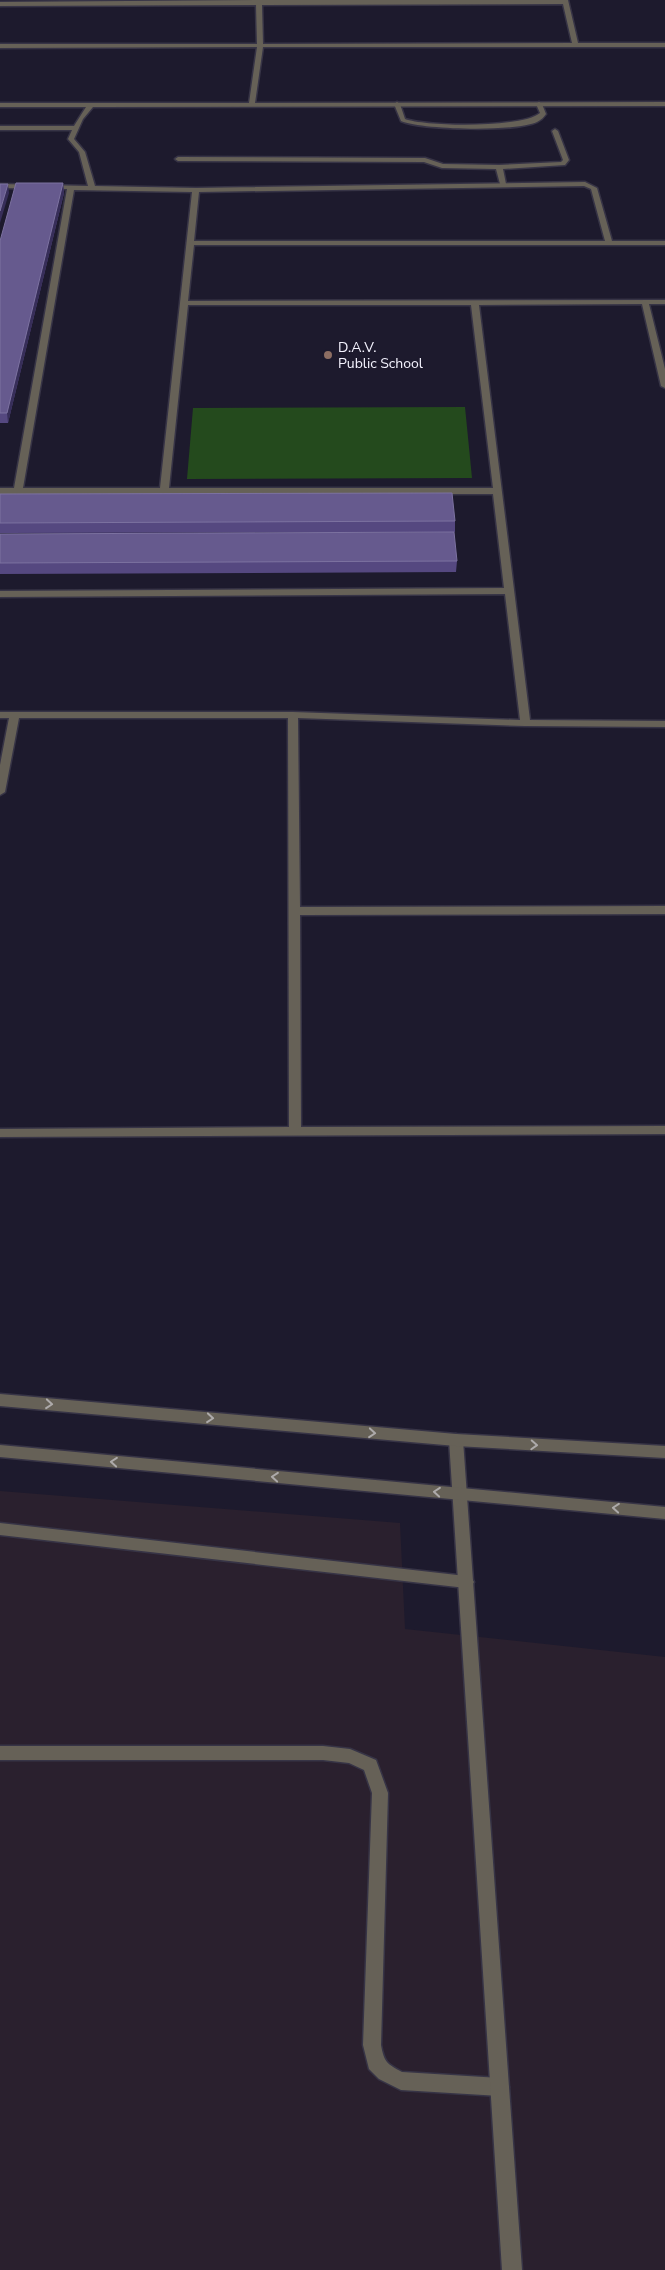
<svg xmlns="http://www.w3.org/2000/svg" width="665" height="2270" viewBox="0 0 665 2270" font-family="'Nunito Sans',sans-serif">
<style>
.commercial{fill:#2a202e}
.green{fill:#244a1d}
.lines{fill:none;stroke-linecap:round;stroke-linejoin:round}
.service-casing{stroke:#373446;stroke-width:3}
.minor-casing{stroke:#373446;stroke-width:3}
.tertiary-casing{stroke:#373446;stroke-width:3}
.service{fill:#666157;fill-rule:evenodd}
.minor{fill:#666157;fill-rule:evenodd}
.tertiary{fill:#666157;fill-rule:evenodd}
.wall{fill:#554880}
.shaded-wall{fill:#372e59}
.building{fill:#665a8e;stroke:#7c72a0}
.oneway{stroke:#adaaaa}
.education-dot{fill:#8d6e63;stroke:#1d1a2d;stroke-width:2}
.labels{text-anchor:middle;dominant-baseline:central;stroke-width:4;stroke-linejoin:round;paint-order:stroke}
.far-poi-label{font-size:14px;fill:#f4f3fe;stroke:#1d1a2d;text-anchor:start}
</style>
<rect width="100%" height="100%" fill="#1d1a2d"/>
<path class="commercial" d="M 0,1491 L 400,1523 L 405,1629 L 665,1657 L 665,2270 L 0,2270 Z"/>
<path class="green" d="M 465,407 L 472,478 L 187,479 L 193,408 Z"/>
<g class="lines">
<defs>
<path id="service" d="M 397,102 L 400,104 L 405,119 C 427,127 523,128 540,113 L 536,104 L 539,102 L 542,104 L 546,114 C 544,117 541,120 537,122 C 516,132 423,130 401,121 L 394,104 Z
M 555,129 L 558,131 L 569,160 L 565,165 L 503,169 L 506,184 L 503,186 L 500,184 L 496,169 L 442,168 L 424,162 L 178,161 L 175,159 L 178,157 L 425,158 L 443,164 L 499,165 L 561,162 L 563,160 L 552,131 Z
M 0,1523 L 466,1576 L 471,1577 L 474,1582 L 471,1587 L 466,1588 L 0,1535 Z
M 0,1746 L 323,1746 L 350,1749 L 376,1760 L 388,1793 L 381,2045 C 384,2062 387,2064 402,2072 L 500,2078 L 506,2081 L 509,2087 L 506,2093 L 500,2096 L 401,2090 L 379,2079 L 369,2069 L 363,2045 L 372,1793 L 364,1770 L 349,1763 L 323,1760 L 0,1760 Z"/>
<path id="minor" d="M 256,0 L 568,0 L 578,43 L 665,43 L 665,47 L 263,47 L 255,103 L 665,102 L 665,106 L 93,107 L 83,119 L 74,139 L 85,152 L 95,186 L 196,188 L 585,182 L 597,188 L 612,241 L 665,241 L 665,245 L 194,245 L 188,301 L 665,300 L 665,304 L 649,304 L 665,369 L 665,388 L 661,386 L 642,304 L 479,305 L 530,720 L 665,721 L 665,727 L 525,726 L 298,718 L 300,907 L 665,906 L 665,914 L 300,915 L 301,1127 L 665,1126 L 665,1134 L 0,1137 L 0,1129 L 289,1127 L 288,718 L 19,718 L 5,792 L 0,795 L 0,765 L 9,718 L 0,718 L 0,712 L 293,712 L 520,720 L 505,594 L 0,597 L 0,591 L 504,588 L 493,494 L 0,494 L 0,488 L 14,488 L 67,189 L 0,188 L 0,184 L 88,186 L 79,152 L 68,139 L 72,130 L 0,130 L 0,126 L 74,126 L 86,107 L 0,107 L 0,103 L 249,103 L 257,47 L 0,48 L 0,44 L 257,44 L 256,5 L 0,6 L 0,2 ZM 563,4 L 572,43 L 263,44 L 262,5 ZM 584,186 L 591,189 L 605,241 L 194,241 L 199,192 ZM 74,190 L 192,192 L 160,488 L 23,488 ZM 188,305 L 471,305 L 493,488 L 169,488 Z
M 456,1434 L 461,1436 L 463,1440 L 522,2270 L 502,2270 L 449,1440 L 451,1436 Z"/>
<path id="tertiary" d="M 0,1394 L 456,1434 L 665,1446 L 665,1458 L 456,1446 L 0,1406 Z
M 0,1445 L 665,1507 L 665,1519 L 0,1457 Z"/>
</defs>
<use href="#service" class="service-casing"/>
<use href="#minor" class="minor-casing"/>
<use href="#tertiary" class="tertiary-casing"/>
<use href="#service" class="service"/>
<use href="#minor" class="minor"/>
<use href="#tertiary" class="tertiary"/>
</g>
<path class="wall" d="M 63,183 L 64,193 L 8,423 L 0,423 L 0,241 Z
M 0,494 L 455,521 L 455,532 L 0,533 Z
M 0,534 L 457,561 L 456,572 L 0,574 Z"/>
<path class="shaded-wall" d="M 63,183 L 64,193 L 8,423 L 7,413 Z
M 8,184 L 9,193 L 0,223 L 0,211 Z"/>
<path class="building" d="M 16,183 L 63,183 L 7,413 L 0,413 L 0,241 Z
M 0,184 L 8,184 L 0,211 Z
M 452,493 L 455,521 L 0,523 L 0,494 Z
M 454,532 L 457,561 L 0,563 L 0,534 Z"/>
<defs><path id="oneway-chevron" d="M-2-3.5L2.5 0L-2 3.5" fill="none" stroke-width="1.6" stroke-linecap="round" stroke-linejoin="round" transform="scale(1.25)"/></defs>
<g class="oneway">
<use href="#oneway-chevron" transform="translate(49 1404) rotate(5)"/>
<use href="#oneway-chevron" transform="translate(210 1418) rotate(5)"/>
<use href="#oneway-chevron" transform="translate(372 1433) rotate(5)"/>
<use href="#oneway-chevron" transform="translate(534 1445) rotate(3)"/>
<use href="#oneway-chevron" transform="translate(114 1462) rotate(-175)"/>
<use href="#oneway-chevron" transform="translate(275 1477) rotate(-175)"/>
<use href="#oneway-chevron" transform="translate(437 1492) rotate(-175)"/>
<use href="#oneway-chevron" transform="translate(616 1508) rotate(-175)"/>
</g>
<circle class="education-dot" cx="328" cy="355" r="5"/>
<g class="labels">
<g class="far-poi-label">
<text x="338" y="347">D.A.V.<tspan x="338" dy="16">Public School</tspan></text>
</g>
</g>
</svg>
